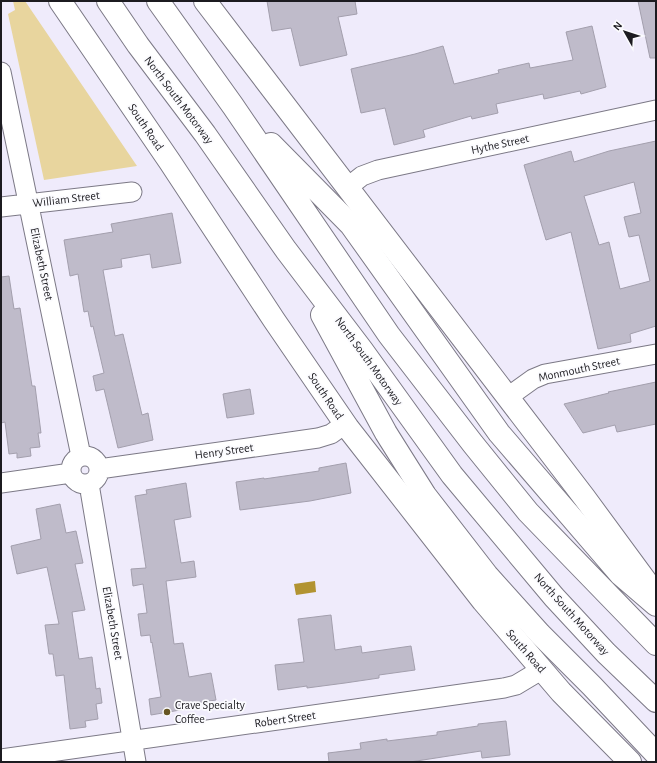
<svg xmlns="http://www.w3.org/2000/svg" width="657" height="763" viewBox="0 0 657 763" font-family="'Alegreya Sans',sans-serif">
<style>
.green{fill:#e8d59e}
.water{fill:#b29331}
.building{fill:#bfbbca;stroke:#a39fad;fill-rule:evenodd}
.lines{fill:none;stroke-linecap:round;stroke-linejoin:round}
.minor-casing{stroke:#7c7986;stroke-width:21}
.primary-casing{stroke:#7c7986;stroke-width:24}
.motorway-casing{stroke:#7c7986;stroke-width:24}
.minor{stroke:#fff;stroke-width:19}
.primary{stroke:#fff;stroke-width:22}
.motorway{stroke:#fff;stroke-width:22}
.poi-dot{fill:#665523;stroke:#fbfbfe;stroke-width:1.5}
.labels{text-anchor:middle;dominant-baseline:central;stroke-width:3.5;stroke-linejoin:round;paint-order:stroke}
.street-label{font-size:12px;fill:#1c1b20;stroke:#fbfbfe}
.poi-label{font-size:12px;fill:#1c1b20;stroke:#fbfbfe;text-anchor:start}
</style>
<rect width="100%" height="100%" fill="#efebfb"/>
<path class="green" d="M 13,1 L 25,1 L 137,166 L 44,180 L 8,14 L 15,10 Z"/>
<path class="water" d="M 315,581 L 316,592 L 296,595 L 294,584 Z"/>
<path class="building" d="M 267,1 L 355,1 L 357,14 L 338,17 L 347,55 L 300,66 L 291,28 L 272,31 Z
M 638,1 L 656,1 L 656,58 L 650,58 Z
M 592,26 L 606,87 L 581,94 L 580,91 L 544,99 L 543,94 L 496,104 L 498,113 L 472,119 L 471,116 L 423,130 L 425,137 L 394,145 L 385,108 L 361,113 L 351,69 L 415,54 L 443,46 L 454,84 L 499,73 L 498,70 L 529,63 L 530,68 L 573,60 L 566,32 Z
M 656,141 L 656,326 L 630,334 L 631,342 L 598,349 L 571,232 L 546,240 L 524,165 L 571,151 L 574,162 L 609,151 ZM 634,182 L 641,213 L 624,217 L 629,237 L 639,235 L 650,281 L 620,289 L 609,242 L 599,245 L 584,196 Z
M 172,213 L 181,263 L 152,268 L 150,254 L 121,259 L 122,267 L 103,270 L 115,336 L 123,334 L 142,415 L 148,413 L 153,440 L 118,448 L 104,389 L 96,391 L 93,376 L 104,373 L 93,326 L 91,327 L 88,311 L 84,312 L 78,274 L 70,276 L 64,240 L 113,232 L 111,224 Z
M 9,276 L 14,309 L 20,308 L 32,386 L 35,386 L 41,433 L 38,433 L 40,447 L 30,448 L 31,456 L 17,458 L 17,453 L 9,454 L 5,422 L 1,423 L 1,277 Z
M 656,382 L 656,424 L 617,432 L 615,425 L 583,433 L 564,404 L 609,393 L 608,392 Z
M 250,389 L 254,414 L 227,418 L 223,394 Z
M 346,463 L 351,493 L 310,501 L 240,510 L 236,482 L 264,478 L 264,479 L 319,471 L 319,468 Z
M 186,483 L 191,517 L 174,520 L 181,563 L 194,561 L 196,577 L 166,581 L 174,644 L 183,643 L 189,677 L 211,673 L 216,700 L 185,705 L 186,709 L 151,715 L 149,699 L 161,697 L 152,642 L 151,643 L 150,635 L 141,636 L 138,614 L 147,613 L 143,584 L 133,586 L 131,569 L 146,568 L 135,496 L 147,494 L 146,490 Z
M 60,504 L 66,533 L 76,531 L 83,563 L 75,564 L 85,610 L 72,612 L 79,659 L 92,657 L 96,689 L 100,688 L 102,703 L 96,704 L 98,719 L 85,721 L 86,727 L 70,729 L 64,675 L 56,676 L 53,654 L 49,654 L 45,625 L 59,624 L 47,567 L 17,574 L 11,546 L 41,539 L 36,509 Z
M 331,615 L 335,650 L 361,646 L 362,653 L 411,646 L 415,670 L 379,675 L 379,678 L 345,683 L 307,688 L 307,686 L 278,690 L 275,665 L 304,662 L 298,619 Z
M 506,721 L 510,755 L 482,758 L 481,751 L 410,762 L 329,762 L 328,753 L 361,749 L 360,743 L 387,739 L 387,741 L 437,735 L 437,732 L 478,726 L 478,724 Z"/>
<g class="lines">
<defs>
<path id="minor" d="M 1,72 L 81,456
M 348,187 L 362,176 L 378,170 L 656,110
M 1,207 L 132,192
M 508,397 L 533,379 L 545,374 L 656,354
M71 470a14 14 0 1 1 28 0a14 14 0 1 1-28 0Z
M 99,469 L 318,438 L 331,434 L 345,424
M 1,483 L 71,473
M 89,484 L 136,762
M 1,759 L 504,688 L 516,685 L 541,670"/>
<path id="primary" d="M 60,1 L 170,162 L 274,320 L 348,428 L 483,601 L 561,692 L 630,762
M 205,1 L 584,497 L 656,595"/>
<path id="motorway" d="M 108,1 L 138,45 L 205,134 L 286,250 L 362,350 L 452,475 L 554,597 L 606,653 L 656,701
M 158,1 L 233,106 L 389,335 L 473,444 L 528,512 L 656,644
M 271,144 L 351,225 L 499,433 L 621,575 L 656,605
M 322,315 L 386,433 L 425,495 L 487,575 L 540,634 L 592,686 L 656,754"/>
</defs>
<use href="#minor" class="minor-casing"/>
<use href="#primary" class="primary-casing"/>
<use href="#motorway" class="motorway-casing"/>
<use href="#minor" class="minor"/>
<use href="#primary" class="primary"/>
<use href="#motorway" class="motorway"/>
</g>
<circle class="poi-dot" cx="167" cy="712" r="4"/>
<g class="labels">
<g class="street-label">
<text transform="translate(179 100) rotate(53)">North South Motorway</text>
<text transform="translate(146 127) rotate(56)">South Road</text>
<text transform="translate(500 144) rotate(-12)">Hythe Street</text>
<text transform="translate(66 199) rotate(-7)">William Street</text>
<text transform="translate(42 264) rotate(78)">Elizabeth Street</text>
<text transform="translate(369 361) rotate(54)">North South Motorway</text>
<text transform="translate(579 369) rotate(-12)">Monmouth Street</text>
<text transform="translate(326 396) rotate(56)">South Road</text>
<text transform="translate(224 451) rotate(-8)">Henry Street</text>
<text transform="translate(572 614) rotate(48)">North South Motorway</text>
<text transform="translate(113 623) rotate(80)">Elizabeth Street</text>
<text transform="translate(526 651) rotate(49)">South Road</text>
<text transform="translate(285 719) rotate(-8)">Robert Street</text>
</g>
<g class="poi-label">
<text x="175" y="705">Crave Specialty<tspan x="175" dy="14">Coffee</tspan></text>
</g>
</g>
<rect width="657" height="763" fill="none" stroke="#1c1b20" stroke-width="4"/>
<g transform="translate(625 32) rotate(309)" stroke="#fbfbfe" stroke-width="3" paint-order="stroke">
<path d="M0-3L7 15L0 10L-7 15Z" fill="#1c1b20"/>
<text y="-6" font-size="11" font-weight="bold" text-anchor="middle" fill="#1c1b20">N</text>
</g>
</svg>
